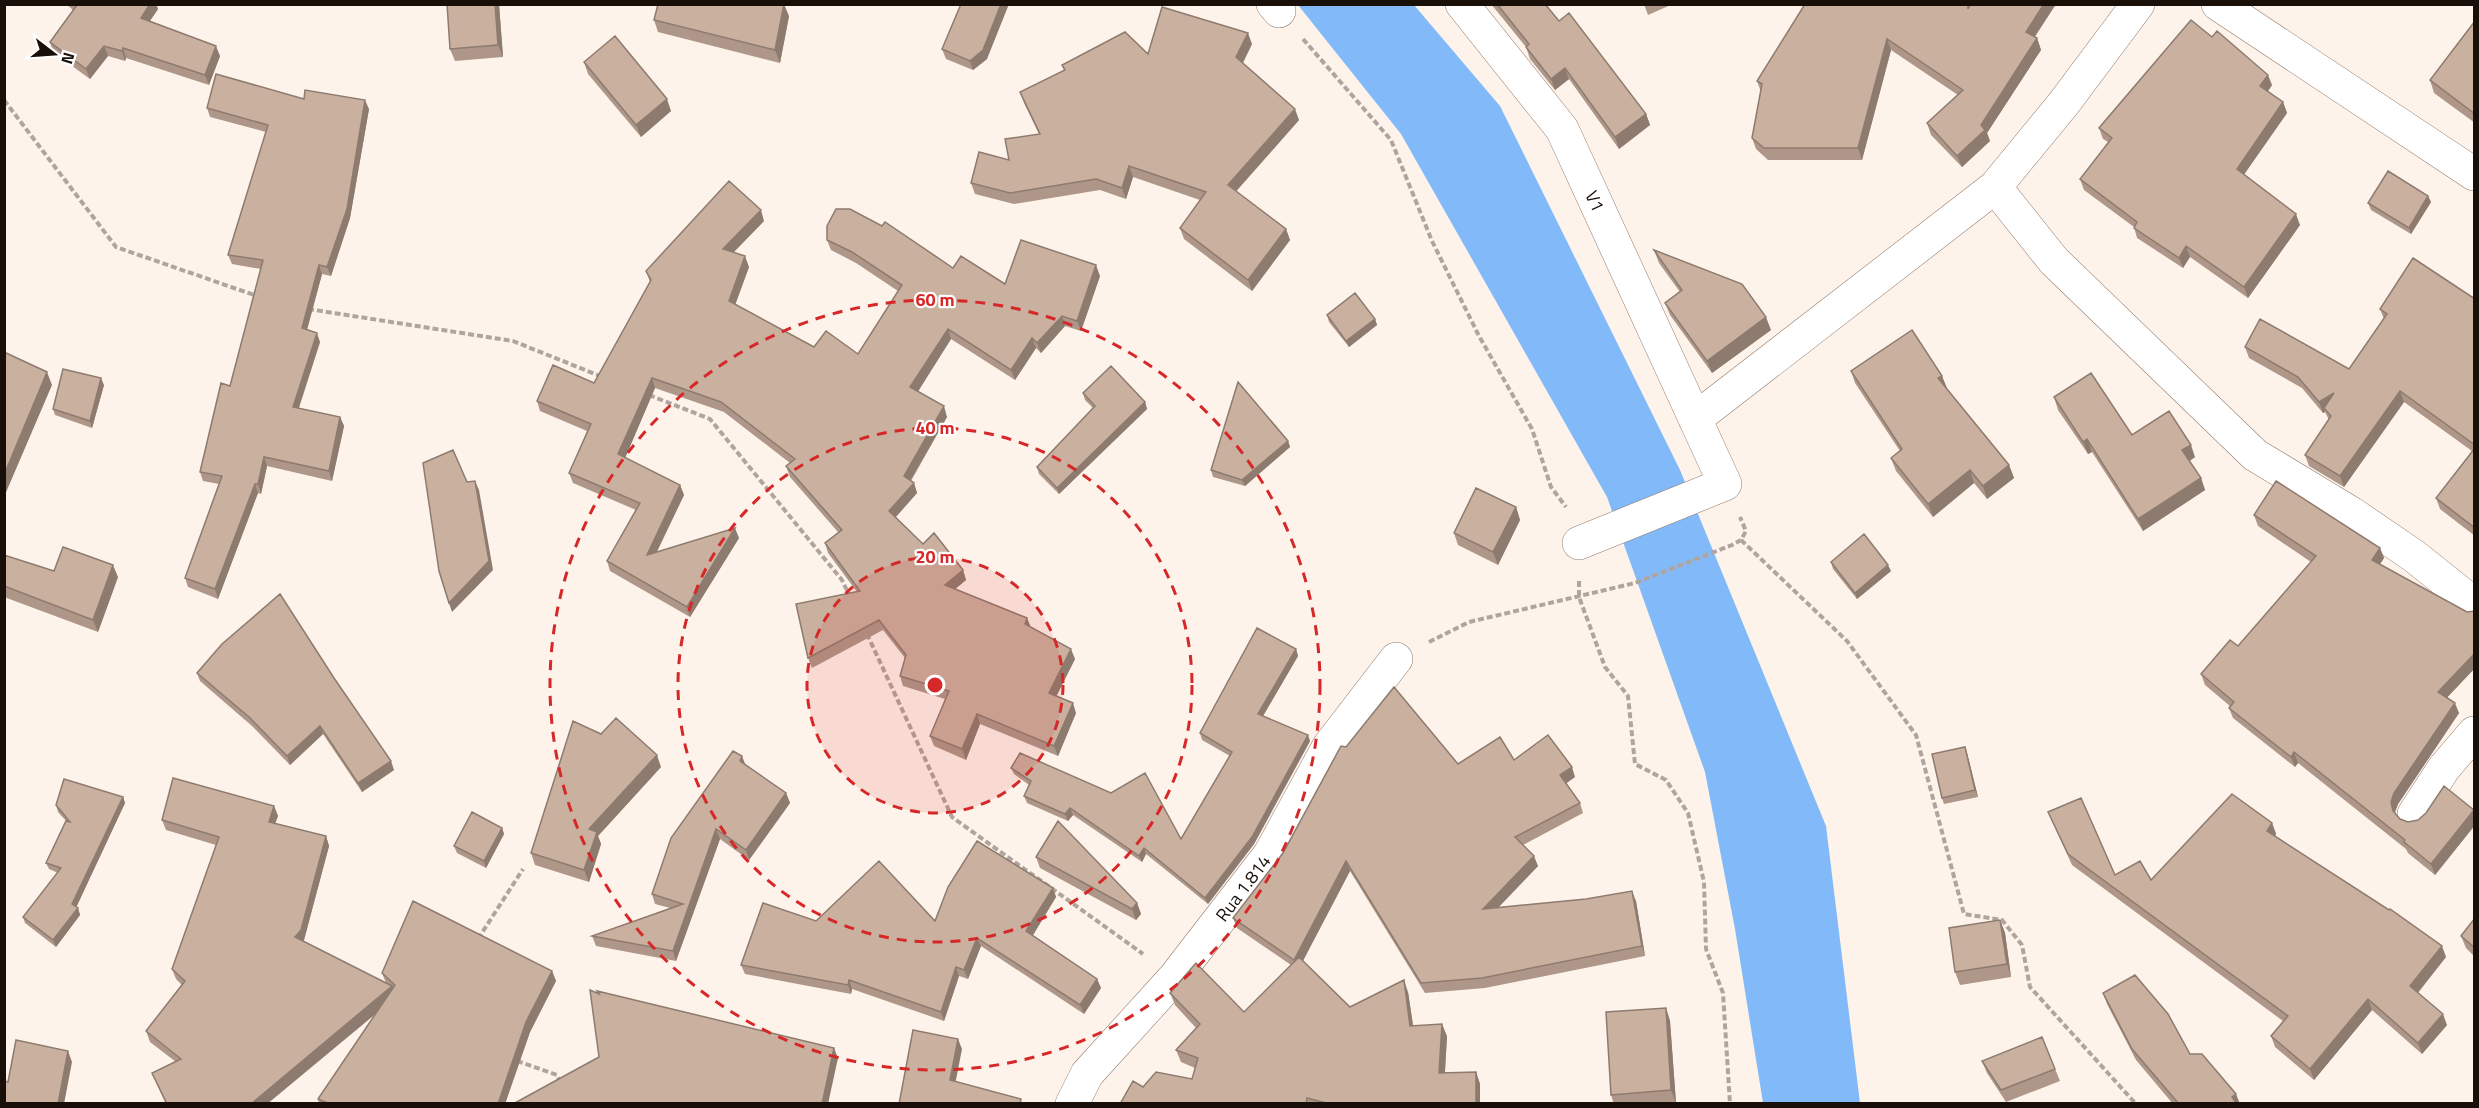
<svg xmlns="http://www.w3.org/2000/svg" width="2479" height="1108" viewBox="0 0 2479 1108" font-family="'Titillium Web',sans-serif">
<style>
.water{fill:#82baf9}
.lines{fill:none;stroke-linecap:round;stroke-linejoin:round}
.street-casing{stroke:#927a6a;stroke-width:34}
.path{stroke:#b0a59e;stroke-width:4;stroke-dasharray:6 3;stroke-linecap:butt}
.street{stroke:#fff;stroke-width:33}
.wall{fill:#ae9789}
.shaded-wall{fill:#8d7b6f}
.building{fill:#cab09f;stroke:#8d7b6f;stroke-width:1.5}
.ring{fill:none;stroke:#d62828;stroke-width:3;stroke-dasharray:10 8}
.labels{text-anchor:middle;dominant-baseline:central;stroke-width:4.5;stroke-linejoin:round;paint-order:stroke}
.street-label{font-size:18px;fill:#180f09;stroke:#fff}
.centre{fill:#d62828;stroke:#fff;stroke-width:3}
.ring-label{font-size:18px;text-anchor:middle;font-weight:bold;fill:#d62828;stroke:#fff;stroke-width:4.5;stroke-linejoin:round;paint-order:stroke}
</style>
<rect width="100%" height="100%" fill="#fef3eb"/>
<path class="water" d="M 1298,5 L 1414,5 L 1500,106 L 1680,470 L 1826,826 L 1860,1103 L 1763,1103 L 1735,929 L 1705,772 L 1607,497 L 1401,134 Z"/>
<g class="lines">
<defs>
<path id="street" d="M 1273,4 L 1279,11
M 1462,4 L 1562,129 L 1725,484 L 1579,543
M 2218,4 L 2474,174
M 1995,187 L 2054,261 L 2255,455 L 2351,513 L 2414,556 L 2474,604
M 1695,419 L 1995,187 L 2064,103 L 2138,4
M 2414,814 L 2444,768 L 2474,733
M 1072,1104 L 1087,1074 L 1175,977 L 1270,854 L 1329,746 L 1396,659"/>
</defs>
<use href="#street" class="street-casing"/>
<path class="path" d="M 1303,39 L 1391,140 L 1432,241 L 1479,336 L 1532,429 L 1551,487 L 1566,507
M 4,100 L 116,247 L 257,296
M 308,309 L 513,341 L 600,376
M 649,395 L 710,419 L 842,580 L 850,597
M 1741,540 L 1847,641 L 1916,735 L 1964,914 L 2002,920 L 2022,945 L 2030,987 L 2136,1104
M 1579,581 L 1579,597 L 1605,667 L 1628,696 L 1635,764 L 1666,780 L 1688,813 L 1704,882 L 1706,949 L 1723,993 L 1730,1104
M 867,634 L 952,817 L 1143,954
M 1429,642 L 1469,622 L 1635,583 L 1732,545 L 1741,540 L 1746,531 L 1740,517
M 478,939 L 523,869
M 517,1061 L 557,1075 L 560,1082"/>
<use href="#street" class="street"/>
</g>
<path class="wall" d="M 66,4 L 156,4 L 158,9 L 150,21 L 220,56 L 209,85 L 126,58 L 125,61 L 108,56 L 90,79 L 53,52 L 50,42 L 73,10 Z
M 447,4 L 499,4 L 503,57 L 455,61 L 450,49 Z
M 1491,4 L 1545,4 L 1559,21 L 1646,114 L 1650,125 L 1619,149 L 1569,79 L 1555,90 L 1530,59 L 1526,47 Z
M 1644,4 L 1673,4 L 1648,15 Z
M 1970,4 L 2056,4 L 2035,37 L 2037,38 L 2041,50 L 1987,133 L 1990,141 L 1962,167 L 1931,135 L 1927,123 L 1958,95 L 1891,50 L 1862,160 L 1768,160 L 1756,149 L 1752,138 L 1761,92 L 1757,81 L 1969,7 Z
M 789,16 L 780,63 L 658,32 L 654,20 Z
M 2475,21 L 2475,123 L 2434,93 L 2430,80 Z
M 2212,37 L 2272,85 L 2268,91 L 2283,102 L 2287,113 L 2244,174 L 2300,225 L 2248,298 L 2190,257 L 2183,268 L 2137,238 L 2134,227 L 2084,190 L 2080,179 L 2108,142 L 2103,139 L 2099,128 Z
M 1252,44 L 1243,63 L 1299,120 L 1236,191 L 1286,229 L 1290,240 L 1252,291 L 1184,239 L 1180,228 L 1200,200 L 1133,177 L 1126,199 L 1100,190 L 1014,204 L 975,194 L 971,183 L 1009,160 L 1039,134 L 1024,103 L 1020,92 L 1064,70 L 1062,65 L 1148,54 Z
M 942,49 L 987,59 L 973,70 L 946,59 Z
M 584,62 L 671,111 L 641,137 L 588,74 Z
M 304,99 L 369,109 L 350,218 L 331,276 L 322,274 L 307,330 L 320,342 L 299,408 L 340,417 L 344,426 L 332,481 L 267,466 L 261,494 L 258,493 L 218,599 L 188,587 L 185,578 L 219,484 L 203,481 L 200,472 L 230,386 L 261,269 L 232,264 L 228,255 L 266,132 L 210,117 L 207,108 Z
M 2428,196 L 2431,202 L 2411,234 L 2371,210 L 2368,203 Z
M 764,221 L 734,252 L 749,267 L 735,304 L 814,347 L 858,354 L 898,291 L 856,263 L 831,250 L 827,240 L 953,268 L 1005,284 L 1100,276 L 1081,331 L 1065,326 L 1041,353 L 1036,348 L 1015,380 L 951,339 L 917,392 L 947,417 L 911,481 L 914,483 L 917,493 L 896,517 L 923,544 L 963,570 L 966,580 L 955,589 L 1027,618 L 1031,628 L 1075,659 L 1056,696 L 1076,713 L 1058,756 L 980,724 L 966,760 L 934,746 L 930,736 L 945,699 L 903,686 L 900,676 L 905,658 L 883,630 L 812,668 L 808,658 L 857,592 L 828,553 L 825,543 L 838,532 L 790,477 L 786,466 L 790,463 L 724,412 L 655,388 L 625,458 L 680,485 L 684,495 L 657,552 L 739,538 L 690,617 L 610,571 L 607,561 L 636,510 L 573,483 L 569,473 L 587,431 L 540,411 L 537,401 L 594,383 L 650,282 L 646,271 Z
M 1654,250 L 1771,330 L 1712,373 L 1670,315 L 1665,303 L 1680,292 L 1659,263 Z
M 2475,299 L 2475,536 L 2440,509 L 2436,498 L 2472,451 L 2404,402 L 2344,487 L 2309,466 L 2305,455 L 2329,420 L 2325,412 L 2323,413 L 2302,388 L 2249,358 L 2245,347 L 2349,369 L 2384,319 L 2380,309 Z
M 1327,315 L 1375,319 L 1377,325 L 1349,347 L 1329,322 Z
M 1851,371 L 1942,376 L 1946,388 L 2009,465 L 2014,478 L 1987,499 L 1974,483 L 1933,517 L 1896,471 L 1891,458 L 1900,451 L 1855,383 Z
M 104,385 L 92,428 L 55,415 L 53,409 Z
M 1083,393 L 1145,402 L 1147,409 L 1059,494 L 1039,474 L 1037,467 L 1093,408 L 1085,400 Z
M 2054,397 L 2132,435 L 2195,457 L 2190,461 L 2201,478 L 2205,490 L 2143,531 L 2092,452 L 2088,454 L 2058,410 Z
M 1288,441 L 1290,447 L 1245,486 L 1213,477 L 1211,470 Z
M 1516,507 L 1520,520 L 1498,565 L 1458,545 L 1454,533 Z
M 2254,515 L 2380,548 L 2384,558 L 2380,564 L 2467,612 L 2475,611 L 2475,668 L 2447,697 L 2459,713 L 2398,804 L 2395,812 L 2400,819 L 2408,822 L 2474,810 L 2475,825 L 2435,875 L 2408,853 L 2406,849 L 2298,763 L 2295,767 L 2233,718 L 2229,708 L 2230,706 L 2205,685 L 2201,674 L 2238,646 L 2311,562 L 2258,526 Z
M 4,555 L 54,571 L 118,577 L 98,632 L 4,597 Z
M 1831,562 L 1891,571 L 1857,599 L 1833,569 Z
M 1296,649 L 1298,656 L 1263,716 L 1310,741 L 1254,844 L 1208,904 L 1146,854 L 1142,862 L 1073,815 L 1068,821 L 1027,803 L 1024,796 L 1029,785 L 1014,774 L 1011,768 L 1181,839 L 1230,756 L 1202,740 L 1200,733 Z
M 197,673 L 334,678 L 394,770 L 362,792 L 323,734 L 290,765 L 252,726 L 200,681 Z
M 601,734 L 661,767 L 598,836 L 601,844 L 589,882 L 535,865 L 531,853 Z
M 1967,753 L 1978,797 L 1944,804 L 1942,798 Z
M 1514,760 L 1575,777 L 1566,783 L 1580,803 L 1583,813 L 1523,845 L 1538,866 L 1498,908 L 1636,901 L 1645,956 L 1485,988 L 1425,993 L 1350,871 L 1303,961 L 1350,1007 L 1408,992 L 1413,1026 L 1447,1036 L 1445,1073 L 1476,1072 L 1480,1084 L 1480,1104 L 1120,1104 L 1143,1087 L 1192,1079 L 1195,1068 L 1181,1062 L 1176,1050 L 1196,1028 L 1175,1005 L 1170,993 L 1244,1012 L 1291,965 L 1237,928 L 1233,918 L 1458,764 Z
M 745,765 L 786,793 L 790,803 L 749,860 L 720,839 L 676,961 L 596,946 L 592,936 L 670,908 L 655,904 L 652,894 Z
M 123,797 L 125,803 L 76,907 L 78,908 L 80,915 L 56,947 L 25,923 L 23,917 L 58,873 L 49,869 L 46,863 L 66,821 L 58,812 L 56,805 Z
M 274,806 L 278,816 L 275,823 L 326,836 L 329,846 L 304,940 L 303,942 L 386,983 L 382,973 L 552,971 L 556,981 L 530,1032 L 505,1104 L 319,1104 L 318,1099 L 376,1013 L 267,1104 L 166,1104 L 152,1073 L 176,1062 L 150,1042 L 146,1031 L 182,985 L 176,979 L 172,969 L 216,845 L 166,830 L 162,820 Z
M 2048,812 L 2115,875 L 2151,880 L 2272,823 L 2276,834 L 2275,836 L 2446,957 L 2418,993 L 2447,1025 L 2422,1054 L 2372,1010 L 2314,1080 L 2275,1047 L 2271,1036 L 2283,1021 L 2072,865 Z
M 502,828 L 504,834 L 486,868 L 457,853 L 454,846 Z
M 1036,857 L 1137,903 L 1141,914 L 1136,920 L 1040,868 Z
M 1053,888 L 1056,897 L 1033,935 L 1097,979 L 1101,988 L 1084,1014 L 981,946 L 968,979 L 959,976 L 944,1021 L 852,989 L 851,994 L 745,974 L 741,965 L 816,921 L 935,921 Z
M 2475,918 L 2475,957 L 2466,948 L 2461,936 Z
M 2000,920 L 2005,933 L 2011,977 L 1960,985 L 1955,972 Z
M 2103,993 L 2190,1054 L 2240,1104 L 2173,1104 L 2136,1060 L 2107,1004 Z
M 1666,1008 L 1670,1021 L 1676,1103 L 1614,1104 L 1611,1095 Z
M 2042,1037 L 2060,1081 L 2006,1102 L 1987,1073 L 1982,1061 Z"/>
<path class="shaded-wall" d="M 150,4 L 156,4 L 158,9 L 145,28 L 141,18 Z
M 495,4 L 499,4 L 503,57 L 498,45 Z
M 784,4 L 789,16 L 780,63 L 775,50 Z
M 1001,4 L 1009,4 L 987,59 L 973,70 L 970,61 Z
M 2044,4 L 2056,4 L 2030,43 L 2026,32 Z
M 1248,33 L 1252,44 L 1240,68 L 1236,57 Z
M 2037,38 L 2041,50 L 1987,133 L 1990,141 L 1962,167 L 1957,156 L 1981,125 Z
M 1887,39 L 1891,50 L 1862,160 L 1858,148 Z
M 104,46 L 108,56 L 90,79 L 86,69 Z
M 216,46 L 220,56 L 209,85 L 205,75 Z
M 123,48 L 126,58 L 125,61 L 122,51 Z
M 1565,68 L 1569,79 L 1555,90 L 1551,79 Z
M 2268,75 L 2272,85 L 2264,97 L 2260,86 Z
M 667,99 L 671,111 L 641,137 L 636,125 Z
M 365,100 L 369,109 L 350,218 L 331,276 L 327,267 Z
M 2283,102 L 2287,113 L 2241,179 L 2237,169 Z
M 1295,109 L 1299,120 L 1232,196 L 1228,185 Z
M 1646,114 L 1650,125 L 1619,149 L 1615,137 Z
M 1129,166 L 1133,177 L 1126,199 L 1122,188 Z
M 2428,196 L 2431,202 L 2411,234 L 2409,228 Z
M 761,210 L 764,221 L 727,259 L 723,249 Z
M 2296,214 L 2300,225 L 2248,298 L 2244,287 Z
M 1286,229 L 1290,240 L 1252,291 L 1248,280 Z
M 2186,246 L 2190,257 L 2183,268 L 2179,258 Z
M 745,256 L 749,267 L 733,311 L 729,301 Z
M 319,265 L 322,274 L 305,337 L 302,328 Z
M 1096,265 L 1100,276 L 1081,331 L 1077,321 Z
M 1062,316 L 1065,326 L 1041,353 L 1037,343 Z
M 1766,317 L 1771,330 L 1712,373 L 1707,361 Z
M 1375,319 L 1377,325 L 1349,347 L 1346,341 Z
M 948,329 L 951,339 L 914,398 L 910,387 Z
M 317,333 L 320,342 L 296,416 L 293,407 Z
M 1032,338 L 1036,348 L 1015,380 L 1011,370 Z
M 47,372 L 52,385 L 4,497 L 4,475 Z
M 1942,376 L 1947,388 L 1943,391 L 1938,378 Z
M 101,378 L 104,385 L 92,428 L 90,421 Z
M 652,378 L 655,388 L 622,465 L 618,454 Z
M 2400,391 L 2404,402 L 2344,487 L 2340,476 Z
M 2334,393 L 2324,408 L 2325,412 L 2323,413 L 2319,402 Z
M 1145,402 L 1147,409 L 1059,494 L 1057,488 Z
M 944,406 L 947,417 L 907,486 L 904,476 Z
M 340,417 L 344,426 L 332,481 L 329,471 Z
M 2087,439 L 2092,452 L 2088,454 L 2083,442 Z
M 1288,441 L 1290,447 L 1245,486 L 1242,480 Z
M 2191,445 L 2195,457 L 2187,462 L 2182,450 Z
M 264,457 L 267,466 L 261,494 L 258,484 Z
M 2009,465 L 2014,478 L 1987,499 L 1983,486 Z
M 1970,470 L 1974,483 L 1933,517 L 1928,504 Z
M 2201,478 L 2205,490 L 2143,531 L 2138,519 Z
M 475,481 L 479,490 L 493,570 L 452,612 L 449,603 Z
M 914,483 L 917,493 L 892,521 L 889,511 Z
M 255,484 L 258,493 L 218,599 L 215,589 Z
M 680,485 L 684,495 L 650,565 L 647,555 Z
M 1516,507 L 1520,520 L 1498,565 L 1493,552 Z
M 735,528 L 739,538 L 690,617 L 687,607 Z
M 2380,548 L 2384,558 L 2376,570 L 2372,560 Z
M 113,565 L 118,577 L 98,632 L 93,620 Z
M 1888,565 L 1891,571 L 1857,599 L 1855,593 Z
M 963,570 L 966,580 L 948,595 L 945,585 Z
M 1027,618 L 1031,628 L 1025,624 Z
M 1071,649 L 1075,659 L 1053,703 L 1049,693 Z
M 1296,649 L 1298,656 L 1260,721 L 1258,714 Z
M 2475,653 L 2475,668 L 2442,703 L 2438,692 Z
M 1073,703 L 1076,713 L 1058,756 L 1054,746 Z
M 2455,703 L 2459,713 L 2398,804 L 2395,812 L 2397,822 L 2393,811 L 2391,802 L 2394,793 Z
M 977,714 L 980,724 L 966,760 L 962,749 Z
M 320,726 L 323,734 L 290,765 L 287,756 Z
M 1308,735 L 1310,741 L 1254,844 L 1208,904 L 1205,898 Z
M 1965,747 L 1967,753 L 1978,797 L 1975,790 Z
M 2294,752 L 2298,763 L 2295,767 L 2291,757 Z
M 657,755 L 661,767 L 598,836 L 601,844 L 589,882 L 584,870 L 589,829 Z
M 742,756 L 746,766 L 740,761 Z
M 391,761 L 394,770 L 362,792 L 358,783 Z
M 1572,767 L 1575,777 L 1564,785 L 1560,775 Z
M 786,793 L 790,803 L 749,860 L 746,850 Z
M 123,797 L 125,803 L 75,910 L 72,904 Z
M 274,806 L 278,816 L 272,832 L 269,822 Z
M 1070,808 L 1073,815 L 1068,821 L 1065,814 Z
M 2474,810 L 2475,825 L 2435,875 L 2431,864 Z
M 2272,823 L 2276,834 L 2271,842 L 2267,831 Z
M 502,828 L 504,834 L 486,868 L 484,861 Z
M 716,829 L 720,839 L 676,961 L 673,951 Z
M 326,836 L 329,846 L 304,940 L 298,947 L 295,937 Z
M 1144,848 L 1146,854 L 1142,862 L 1139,856 Z
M 1534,856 L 1538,866 L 1487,919 L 1483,909 Z
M 1346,861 L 1350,871 L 1298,970 L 1294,960 Z
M 1053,888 L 1056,897 L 1030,940 L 1026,931 Z
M 1632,891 L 1636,901 L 1645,956 L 1642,946 Z
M 1137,903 L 1141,914 L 1136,920 L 1132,909 Z
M 78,908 L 80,915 L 56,947 L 53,940 Z
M 2000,920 L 2005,933 L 2011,977 L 2007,964 Z
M 977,938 L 981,946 L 968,979 L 964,970 Z
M 2442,946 L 2446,957 L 2414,997 L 2410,986 Z
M 956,967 L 959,976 L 944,1021 L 941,1012 Z
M 552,971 L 556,981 L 530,1032 L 505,1104 L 498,1104 L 526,1022 Z
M 1097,979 L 1101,988 L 1084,1014 L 1080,1005 Z
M 849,980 L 852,989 L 851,994 L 848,985 Z
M 1404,980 L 1408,992 L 1415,1038 L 1410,1026 Z
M 392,986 L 396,997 L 267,1104 L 251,1104 Z
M 2368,999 L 2372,1010 L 2314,1080 L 2310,1069 Z
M 1666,1008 L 1670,1021 L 1676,1103 L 1671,1090 Z
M 2443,1014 L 2447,1025 L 2422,1054 L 2418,1043 Z
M 1442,1024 L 1447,1036 L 1444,1086 L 1439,1073 Z
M 958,1039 L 962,1049 L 954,1090 L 950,1080 Z
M 834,1048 L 838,1058 L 828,1104 L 822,1104 Z
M 68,1051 L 72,1062 L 64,1104 L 58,1104 Z
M 1476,1072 L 1480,1084 L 1480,1104 L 1476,1104 Z
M 2236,1094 L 2240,1104 L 2234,1104 L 2232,1097 Z"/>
<path class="building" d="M 76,4 L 150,4 L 141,18 L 216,46 L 205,75 L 123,48 L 122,51 L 104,46 L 86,69 L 50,42 L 77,5 Z
M 447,4 L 495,4 L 498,45 L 450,49 Z
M 658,4 L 784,4 L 775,50 L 654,20 Z
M 961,4 L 1001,4 L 983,50 L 970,61 L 942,49 Z
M 1497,4 L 1545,4 L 1559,21 L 1569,13 L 1646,114 L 1615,137 L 1565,68 L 1551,79 L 1526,47 L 1529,44 Z
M 1805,4 L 1968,4 L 1968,9 L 1970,4 L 2044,4 L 2026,32 L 2037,38 L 1981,125 L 1985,130 L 1957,156 L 1927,123 L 1963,90 L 1887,39 L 1858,148 L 1764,148 L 1752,138 L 1762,84 L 1757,81 Z
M 1162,7 L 1248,33 L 1236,57 L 1295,109 L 1228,185 L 1286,229 L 1248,280 L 1180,228 L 1206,192 L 1129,166 L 1122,188 L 1096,179 L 1010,193 L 971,183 L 979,152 L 1009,160 L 1005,139 L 1040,134 L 1020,92 L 1065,70 L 1062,65 L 1125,32 L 1148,54 Z
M 2191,20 L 2212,37 L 2217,31 L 2268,75 L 2260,86 L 2283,102 L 2237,169 L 2296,214 L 2244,287 L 2186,246 L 2179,258 L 2134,228 L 2137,222 L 2080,179 L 2112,138 L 2099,128 Z
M 2475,21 L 2475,114 L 2430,80 Z
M 615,36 L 667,99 L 636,125 L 584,62 Z
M 216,74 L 304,99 L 305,90 L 365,100 L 347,209 L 327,267 L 319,265 L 302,328 L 317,333 L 293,407 L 340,417 L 329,471 L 264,457 L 258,484 L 255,484 L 215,589 L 185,578 L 222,476 L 200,472 L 221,383 L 230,386 L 263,260 L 228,255 L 268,125 L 207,108 Z
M 2388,171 L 2428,196 L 2409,228 L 2368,203 Z
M 729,181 L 761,210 L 723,249 L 745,256 L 729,301 L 814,347 L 826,331 L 858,354 L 902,285 L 852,252 L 827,240 L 827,226 L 836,209 L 850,209 L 882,226 L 885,222 L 953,268 L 961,256 L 1005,284 L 1021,240 L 1096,265 L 1077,321 L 1062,316 L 1037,343 L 1032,338 L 1011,370 L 948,329 L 910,387 L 944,406 L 904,476 L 914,483 L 889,511 L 923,544 L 934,533 L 963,570 L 945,585 L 1027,618 L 1025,624 L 1071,649 L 1049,693 L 1073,703 L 1054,746 L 977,714 L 962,749 L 930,736 L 949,691 L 900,676 L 906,655 L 879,620 L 808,658 L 796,604 L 860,591 L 825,543 L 842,530 L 786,466 L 795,459 L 721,402 L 652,378 L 618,454 L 680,485 L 647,555 L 735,528 L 687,607 L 607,561 L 640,503 L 569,473 L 591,424 L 537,401 L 553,365 L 594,383 L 651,280 L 646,271 Z
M 1654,250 L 1742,284 L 1766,317 L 1707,361 L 1665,303 L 1682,290 Z
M 2413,258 L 2475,299 L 2475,445 L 2400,391 L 2340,476 L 2305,455 L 2331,416 L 2324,408 L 2334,393 L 2319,402 L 2298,377 L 2245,347 L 2260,319 L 2349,369 L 2387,314 L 2380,309 Z
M 1355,293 L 1375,319 L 1346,341 L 1327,315 Z
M 1912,330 L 1942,376 L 1938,378 L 2009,465 L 1983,486 L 1970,470 L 1928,504 L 1891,458 L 1902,449 L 1851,371 Z
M 4,352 L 47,372 L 4,475 Z
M 1111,366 L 1145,402 L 1057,488 L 1037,467 L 1095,406 L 1083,393 Z
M 63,369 L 101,378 L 90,421 L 53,409 Z
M 2091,373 L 2132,435 L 2169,411 L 2191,445 L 2182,450 L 2201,478 L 2138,519 L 2087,439 L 2083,442 L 2054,397 Z
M 1238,382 L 1288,441 L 1242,480 L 1211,470 Z
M 2475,448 L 2475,528 L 2436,498 Z
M 453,450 L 467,482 L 475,481 L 489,561 L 449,603 L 439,571 L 423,463 Z
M 2276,481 L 2380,548 L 2372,560 L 2467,612 L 2475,611 L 2475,653 L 2438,692 L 2455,703 L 2394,793 L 2391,802 L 2393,811 L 2400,819 L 2408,822 L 2418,820 L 2426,813 L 2444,786 L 2474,810 L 2431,864 L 2404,842 L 2405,840 L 2294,752 L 2291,757 L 2229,708 L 2234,702 L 2201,674 L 2230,640 L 2238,646 L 2316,556 L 2254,515 Z
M 1476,488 L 1516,507 L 1493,552 L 1454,533 Z
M 1864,534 L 1888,565 L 1855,593 L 1831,562 Z
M 63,547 L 113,565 L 93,620 L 4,586 L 4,555 L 54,571 Z
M 280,594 L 334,678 L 391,761 L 358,783 L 320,726 L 287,756 L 249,717 L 197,673 L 222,644 Z
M 1257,628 L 1296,649 L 1258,714 L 1308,735 L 1252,837 L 1205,898 L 1144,848 L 1139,856 L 1070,808 L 1065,814 L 1024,796 L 1031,781 L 1011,768 L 1020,753 L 1111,793 L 1145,773 L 1181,839 L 1232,752 L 1200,733 Z
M 1394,687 L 1458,764 L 1500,737 L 1514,760 L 1548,735 L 1572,767 L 1560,775 L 1580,803 L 1515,837 L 1534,856 L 1483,909 L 1586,899 L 1632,891 L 1642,946 L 1482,978 L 1421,983 L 1346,861 L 1294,960 L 1233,918 L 1283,853 L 1341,746 L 1346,747 Z
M 616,718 L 657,755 L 589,829 L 597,832 L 584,870 L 531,853 L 573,721 L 601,734 Z
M 1965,747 L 1975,790 L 1942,798 L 1932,754 Z
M 733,751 L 742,756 L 740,761 L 786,793 L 746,850 L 716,829 L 673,951 L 592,936 L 683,904 L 652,894 L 671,838 Z
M 173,778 L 274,806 L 269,822 L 326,836 L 301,930 L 295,937 L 392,986 L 251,1104 L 167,1104 L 152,1073 L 181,1059 L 146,1031 L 185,981 L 172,969 L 219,837 L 162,820 Z
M 64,779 L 123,797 L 72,904 L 78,908 L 53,940 L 23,917 L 61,868 L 46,863 L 66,821 L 70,822 L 56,805 Z
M 2232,794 L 2272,823 L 2267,831 L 2389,910 L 2390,909 L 2442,946 L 2410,986 L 2443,1014 L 2418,1043 L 2368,999 L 2310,1069 L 2271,1036 L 2288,1016 L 2068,854 L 2048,812 L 2081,798 L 2115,875 L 2140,861 L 2151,880 Z
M 472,812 L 502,828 L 484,861 L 454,846 Z
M 1058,821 L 1137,903 L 1132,909 L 1036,857 Z
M 977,841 L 1053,888 L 1026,931 L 1097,979 L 1080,1005 L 977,938 L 964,970 L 956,967 L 941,1012 L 849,980 L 848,985 L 741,965 L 763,903 L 816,921 L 879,861 L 935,921 L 948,887 Z
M 413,901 L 552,971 L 526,1022 L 498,1104 L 330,1104 L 318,1099 L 395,985 L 382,973 Z
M 2475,918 L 2475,948 L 2461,936 Z
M 2000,920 L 2007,964 L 1955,972 L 1949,928 Z
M 1299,957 L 1350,1007 L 1404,980 L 1410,1026 L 1442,1024 L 1439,1073 L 1476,1072 L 1476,1104 L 1330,1104 L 1307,1098 L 1306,1104 L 1120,1104 L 1133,1081 L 1143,1087 L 1156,1072 L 1192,1079 L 1198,1058 L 1176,1050 L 1200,1024 L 1170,993 L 1196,963 L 1244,1012 Z
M 2135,975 L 2168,1014 L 2190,1054 L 2202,1054 L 2236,1094 L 2232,1097 L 2237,1104 L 2179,1104 L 2132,1049 L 2103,993 Z
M 590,990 L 599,994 L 597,991 L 834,1048 L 822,1104 L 513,1104 L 599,1057 Z
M 1666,1008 L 1671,1090 L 1611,1095 L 1606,1012 Z
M 913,1030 L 958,1039 L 950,1080 L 1021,1099 L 1020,1104 L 899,1104 Z
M 2042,1037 L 2055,1069 L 2001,1090 L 1982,1061 Z
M 16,1040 L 68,1051 L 58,1104 L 4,1104 L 4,1081 L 8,1082 Z"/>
<circle cx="935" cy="685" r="128" fill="#d62828" fill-opacity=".12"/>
<g class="ring">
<circle cx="935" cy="685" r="128"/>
<circle cx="935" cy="685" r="257"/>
<circle cx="935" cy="685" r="385"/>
</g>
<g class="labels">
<g class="street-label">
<text transform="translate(1595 201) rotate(65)">V1</text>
<text transform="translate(1243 888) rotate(-53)">Rua 1.814</text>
</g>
</g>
<circle cx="935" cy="685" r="9" class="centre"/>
<g class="ring-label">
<text x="935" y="306">60 m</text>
<text x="935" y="434">40 m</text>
<text x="935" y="563">20 m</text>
</g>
<rect width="2479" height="1108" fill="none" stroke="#180f09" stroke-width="12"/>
<g transform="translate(54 54) rotate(107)" stroke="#ffffff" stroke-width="4.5" paint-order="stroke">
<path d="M0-4.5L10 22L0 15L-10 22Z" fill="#180f09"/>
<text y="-9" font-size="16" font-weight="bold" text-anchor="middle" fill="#180f09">N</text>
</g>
</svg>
